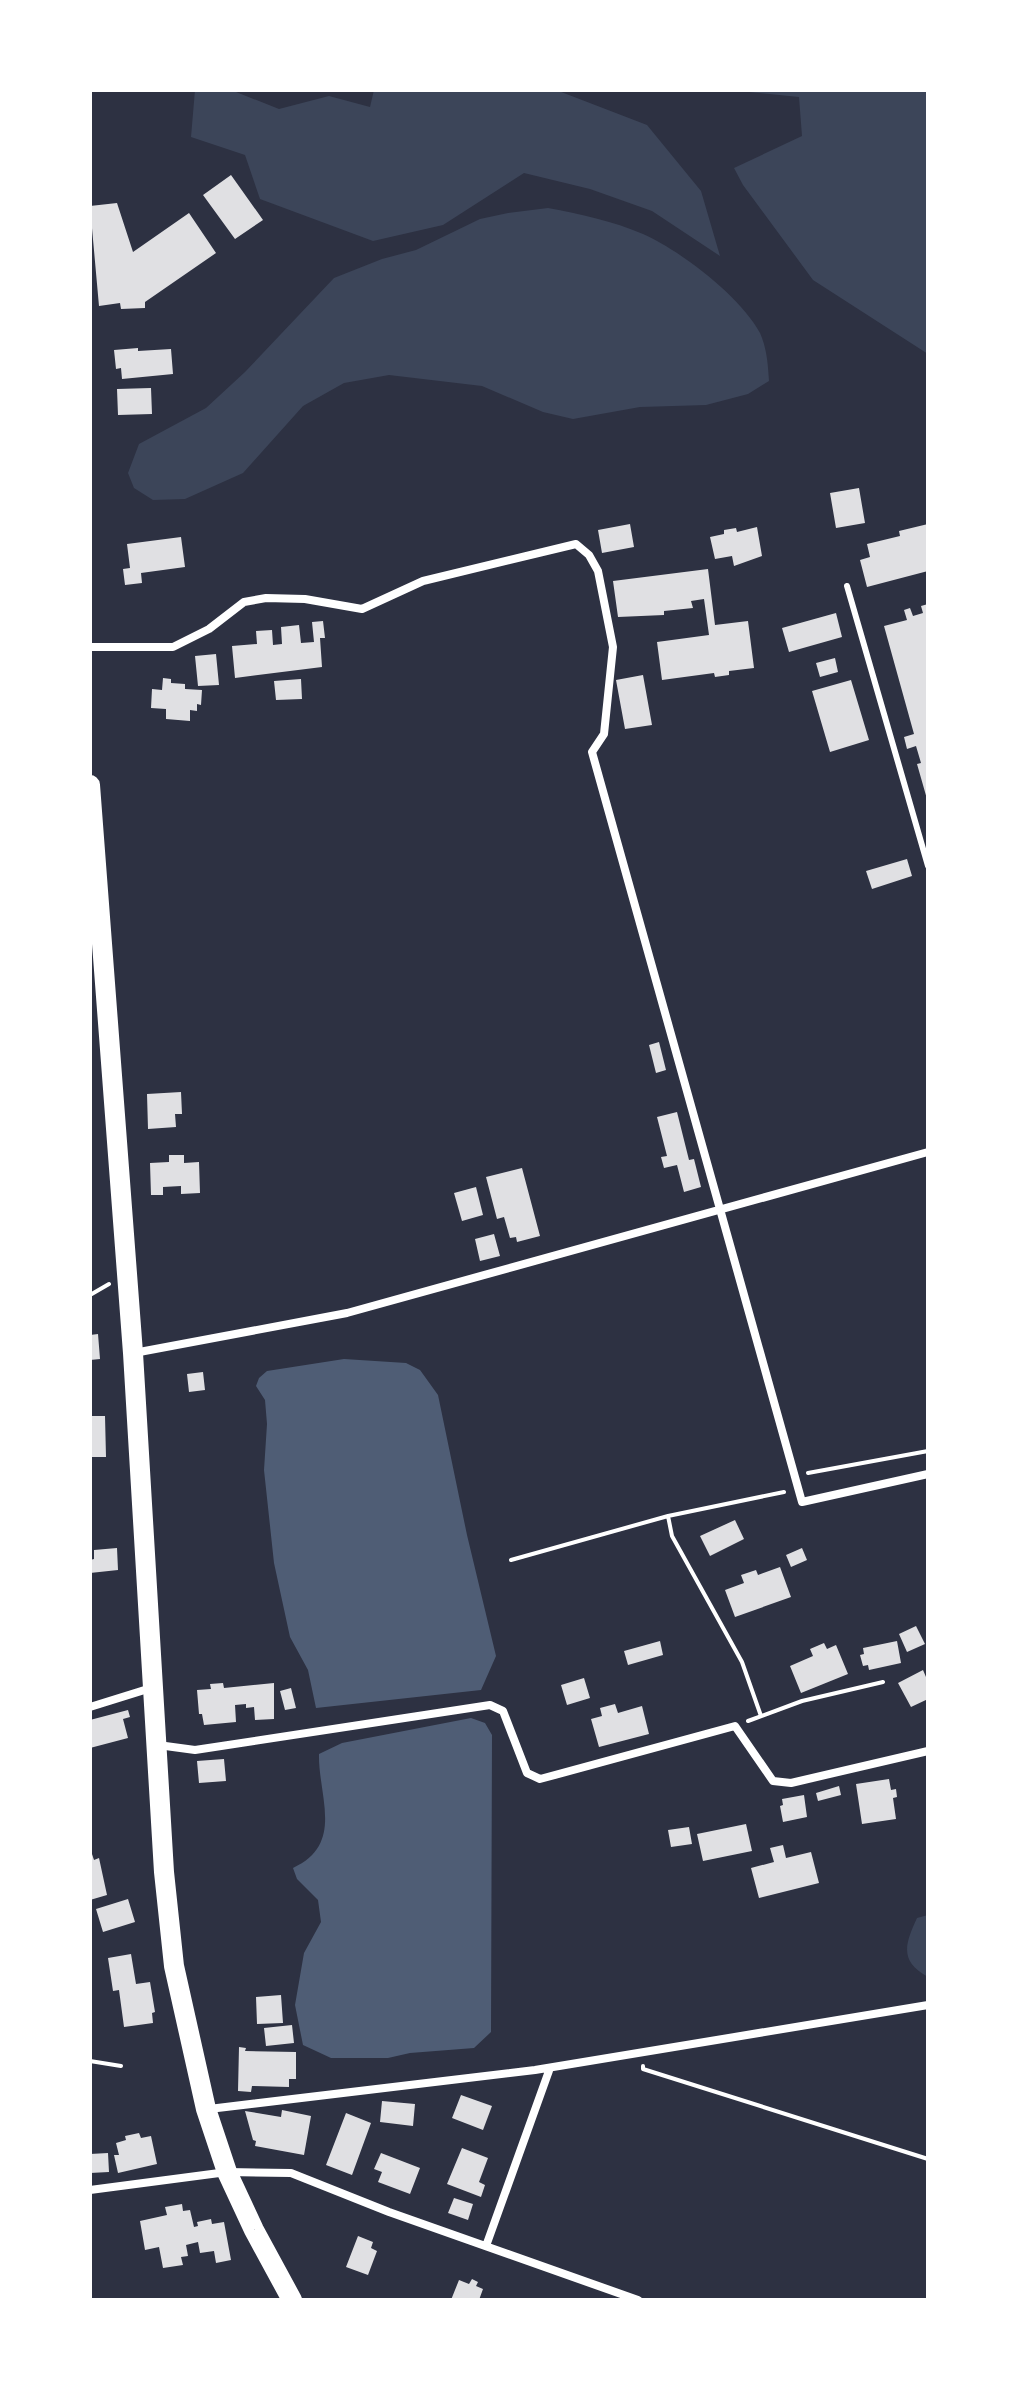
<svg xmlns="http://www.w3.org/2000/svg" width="1018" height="2390" viewBox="0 0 1018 2390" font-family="'Noto Sans',sans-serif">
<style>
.green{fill:#3c4559}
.water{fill:#4f5d75}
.building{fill:#e0e0e3}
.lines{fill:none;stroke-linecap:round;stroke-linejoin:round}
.path{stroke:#fff;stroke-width:4}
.service{stroke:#fff;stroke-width:6}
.minor{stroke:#fff;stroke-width:8}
.trunk{stroke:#fff;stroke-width:20}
</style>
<rect width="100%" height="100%" fill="#2d3142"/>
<path class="green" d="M 195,90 L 231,90 L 279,109 L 329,96 L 370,107 L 374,90 L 556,90 L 647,125 L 701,191 L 720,256 L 652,211 L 590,189 L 524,173 L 443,225 L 373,241 L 260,199 L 245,155 L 191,137 Z
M 729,90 L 928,90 L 928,354 L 813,280 L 743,185 L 734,168 L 802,136 L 799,97 Z
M 548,208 C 580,214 613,221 643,234 C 681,251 740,296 760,333 C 767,349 768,365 769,381 L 748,394 L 706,405 L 640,407 L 573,419 L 543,412 L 482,386 L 389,375 L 344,383 L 303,406 L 243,473 L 185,499 L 153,500 L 134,488 L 128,473 L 139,444 L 206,408 L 245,372 L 334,278 L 382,259 L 416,250 L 480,219 L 508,213 Z
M 928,1915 L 928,1977 C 899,1961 905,1944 917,1918 Z"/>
<path class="water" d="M 344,1359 L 406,1363 L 420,1370 L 438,1395 L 467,1535 L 496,1656 L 481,1690 L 316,1708 L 308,1670 L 290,1637 L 274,1563 L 264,1470 L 267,1424 L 265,1400 L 256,1386 L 259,1378 L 267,1371 Z
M 471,1718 L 485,1723 L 492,1735 L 491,2032 L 474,2048 L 410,2053 L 388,2058 L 331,2058 L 303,2045 L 295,2005 L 304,1953 L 321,1922 L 318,1900 L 297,1879 L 293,1868 C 345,1844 318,1796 319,1754 L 342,1743 Z"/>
<path class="building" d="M 231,175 L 263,220 L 235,239 L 203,195 Z
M 117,203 L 133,252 L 189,213 L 216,253 L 145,302 L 145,308 L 121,309 L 120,303 L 99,306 L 90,206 Z
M 138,348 L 138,351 L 171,349 L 173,374 L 122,379 L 121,368 L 116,369 L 114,350 Z
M 151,388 L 152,414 L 118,415 L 117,389 Z
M 859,488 L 865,523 L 836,528 L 830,493 Z
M 630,524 L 634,547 L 602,553 L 598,530 Z
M 928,524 L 928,571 L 867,587 L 860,560 L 870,557 L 867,544 L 900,536 L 899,531 Z
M 757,527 L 762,556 L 734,566 L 732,556 L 715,559 L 710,537 L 724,534 L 724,530 L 736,528 L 737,532 Z
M 181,537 L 185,567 L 141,573 L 142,583 L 125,585 L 123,569 L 130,568 L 127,544 Z
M 708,569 L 715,625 L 748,621 L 754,668 L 729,671 L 729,675 L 715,677 L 714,673 L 662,680 L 657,642 L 709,635 L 704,599 L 691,601 L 693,608 L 664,611 L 664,615 L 618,617 L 613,581 Z
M 928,604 L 928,799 L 927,799 L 917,764 L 921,763 L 916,746 L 907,749 L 904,737 L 914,734 L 884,626 L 907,620 L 904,610 L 910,608 L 913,616 L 923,613 L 921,606 Z
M 836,613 L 842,637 L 789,652 L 782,628 Z
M 323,621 L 325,638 L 320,638 L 322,667 L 235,678 L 232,646 L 257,644 L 256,631 L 272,630 L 273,645 L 282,644 L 281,627 L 299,625 L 301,643 L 314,642 L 312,622 Z
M 216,654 L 219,685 L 198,686 L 195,656 Z
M 835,658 L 838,672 L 820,677 L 816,663 Z
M 643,675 L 652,725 L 625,729 L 616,680 Z
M 163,678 L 171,679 L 171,683 L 185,684 L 185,689 L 202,690 L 201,705 L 197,704 L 197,711 L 190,710 L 190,721 L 166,719 L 166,709 L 151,708 L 152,689 L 162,690 Z
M 301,679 L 302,699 L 276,700 L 274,681 Z
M 851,680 L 869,740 L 830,752 L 812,691 Z
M 907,859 L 912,876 L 872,889 L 866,871 Z
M 659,1042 L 666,1070 L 656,1073 L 649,1045 Z
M 181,1092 L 182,1114 L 175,1114 L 176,1127 L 148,1129 L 147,1094 Z
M 677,1112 L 689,1160 L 694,1159 L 701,1187 L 684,1192 L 677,1165 L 664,1168 L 661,1157 L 667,1156 L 657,1117 Z
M 169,1155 L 184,1155 L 184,1163 L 199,1162 L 200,1193 L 181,1194 L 181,1186 L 163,1187 L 163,1195 L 151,1195 L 150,1163 L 169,1162 Z
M 522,1168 L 540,1236 L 517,1242 L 516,1237 L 510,1238 L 504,1217 L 497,1219 L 486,1177 Z
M 476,1187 L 483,1215 L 462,1221 L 454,1193 Z
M 494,1234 L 500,1256 L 480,1261 L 475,1239 Z
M 98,1334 L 100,1359 L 90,1360 L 90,1335 Z
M 203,1372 L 205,1390 L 189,1392 L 187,1374 Z
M 90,1416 L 105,1416 L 106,1457 L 90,1457 Z
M 735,1520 L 744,1539 L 710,1556 L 700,1536 Z
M 117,1548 L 118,1570 L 90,1573 L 90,1560 L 94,1559 L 94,1550 Z
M 802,1548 L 807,1560 L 791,1567 L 786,1555 Z
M 780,1567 L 791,1597 L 735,1617 L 725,1590 L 744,1583 L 741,1575 L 756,1570 L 758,1575 Z
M 916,1626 L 925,1644 L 907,1652 L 899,1634 Z
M 660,1641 L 663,1655 L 628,1665 L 624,1651 Z
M 897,1641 L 901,1663 L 869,1670 L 868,1665 L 863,1666 L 860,1655 L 864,1654 L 863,1648 Z
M 824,1643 L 827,1649 L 836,1645 L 848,1674 L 801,1693 L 790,1666 L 813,1656 L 810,1649 Z
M 923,1670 L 926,1677 L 928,1676 L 928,1699 L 911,1707 L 898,1683 Z
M 584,1678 L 590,1698 L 567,1705 L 561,1685 Z
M 223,1683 L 224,1688 L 274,1683 L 274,1719 L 255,1720 L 254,1707 L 246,1708 L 246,1704 L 235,1705 L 236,1722 L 204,1725 L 202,1714 L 199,1714 L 197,1690 L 211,1689 L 210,1684 Z
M 291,1688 L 296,1708 L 285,1710 L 280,1691 Z
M 615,1704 L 618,1713 L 642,1706 L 649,1734 L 599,1747 L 591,1719 L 602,1716 L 600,1708 Z
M 128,1710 L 130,1717 L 123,1719 L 128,1738 L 90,1748 L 90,1720 Z
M 224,1759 L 226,1781 L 199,1783 L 197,1761 Z
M 889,1779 L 891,1790 L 896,1789 L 897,1797 L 893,1798 L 896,1819 L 862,1824 L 856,1784 Z
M 839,1786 L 841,1795 L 818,1801 L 816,1793 Z
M 804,1795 L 807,1817 L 783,1822 L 780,1806 L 783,1805 L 782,1799 Z
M 746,1824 L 752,1851 L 703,1861 L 697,1834 Z
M 689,1827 L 692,1844 L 671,1847 L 668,1830 Z
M 783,1845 L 786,1858 L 811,1852 L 819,1883 L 759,1898 L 751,1868 L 774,1862 L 770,1848 Z
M 90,1848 L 94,1860 L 99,1858 L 107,1895 L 90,1900 Z
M 128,1899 L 135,1922 L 103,1932 L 96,1909 Z
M 131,1954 L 136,1984 L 150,1982 L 155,2012 L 152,2013 L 153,2023 L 124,2027 L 119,1990 L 113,1991 L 108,1958 Z
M 281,1995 L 283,2023 L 257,2024 L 256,1997 Z
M 292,2025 L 294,2043 L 266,2046 L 264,2028 Z
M 239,2047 L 246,2048 L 245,2051 L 296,2052 L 296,2079 L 289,2079 L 289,2087 L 252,2086 L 251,2092 L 238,2091 Z
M 461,2095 L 492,2106 L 483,2130 L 452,2118 Z
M 382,2101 L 415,2104 L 413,2126 L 380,2122 Z
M 282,2110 L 311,2116 L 304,2155 L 255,2146 L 256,2141 L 253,2140 L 245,2111 L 281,2117 Z
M 346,2113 L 371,2123 L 352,2175 L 326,2165 Z
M 139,2133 L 141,2138 L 151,2136 L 157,2164 L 118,2173 L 114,2155 L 119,2155 L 116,2143 L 126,2140 L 125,2136 Z
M 462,2148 L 488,2158 L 479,2182 L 485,2185 L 481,2197 L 447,2184 Z
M 108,2153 L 109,2172 L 90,2173 L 90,2154 Z
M 381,2153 L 420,2168 L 410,2194 L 378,2182 L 382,2172 L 374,2169 Z
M 454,2198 L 473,2204 L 468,2220 L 448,2213 Z
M 182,2204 L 183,2211 L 190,2210 L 194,2227 L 198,2226 L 197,2222 L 211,2219 L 212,2224 L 224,2222 L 231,2260 L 216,2263 L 214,2251 L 200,2253 L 198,2242 L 186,2245 L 188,2256 L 181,2257 L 183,2265 L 163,2268 L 159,2247 L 145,2250 L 140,2221 L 167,2215 L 165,2207 Z
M 358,2236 L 373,2242 L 371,2248 L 377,2251 L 368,2275 L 346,2267 Z
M 472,2279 L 478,2282 L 476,2286 L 483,2289 L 479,2300 L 451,2300 L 459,2280 L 469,2284 Z"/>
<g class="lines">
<path class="path" d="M 90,1295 L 109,1284
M 808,1473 L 928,1451
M 668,1516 L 672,1536 L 742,1662 L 761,1716
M 511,1560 L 668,1516 L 784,1492
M 748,1721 L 802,1701 L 883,1682
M 90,2061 L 121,2066
M 643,2066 L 643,2069 L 928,2159"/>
<path class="service" d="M 847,586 L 928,866"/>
<path class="minor" d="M 90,647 L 173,647 L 209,629 L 244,602 L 266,598 L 305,599 L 362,609 L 423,581 L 576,544 L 589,555 L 598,571 L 613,647 L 604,734 L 592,752 L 802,1502 L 928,1474
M 134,1353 L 347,1313 L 928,1152
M 90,1707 L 151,1688
M 158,1745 L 195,1750 L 490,1705 L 503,1711 L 527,1773 L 540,1779 L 735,1726 L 773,1781 L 791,1783 L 928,1751
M 209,2109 L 535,2070 L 928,2005
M 90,2190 L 227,2172 L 291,2173 L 389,2212 L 638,2300
M 486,2246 L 550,2068"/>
<path class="trunk" d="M 90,785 L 133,1353 L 164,1872 L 174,1966 L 206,2109 L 227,2172 L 254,2230 L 292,2300"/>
</g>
<rect width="1018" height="2390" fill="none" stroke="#ffffff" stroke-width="184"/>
</svg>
